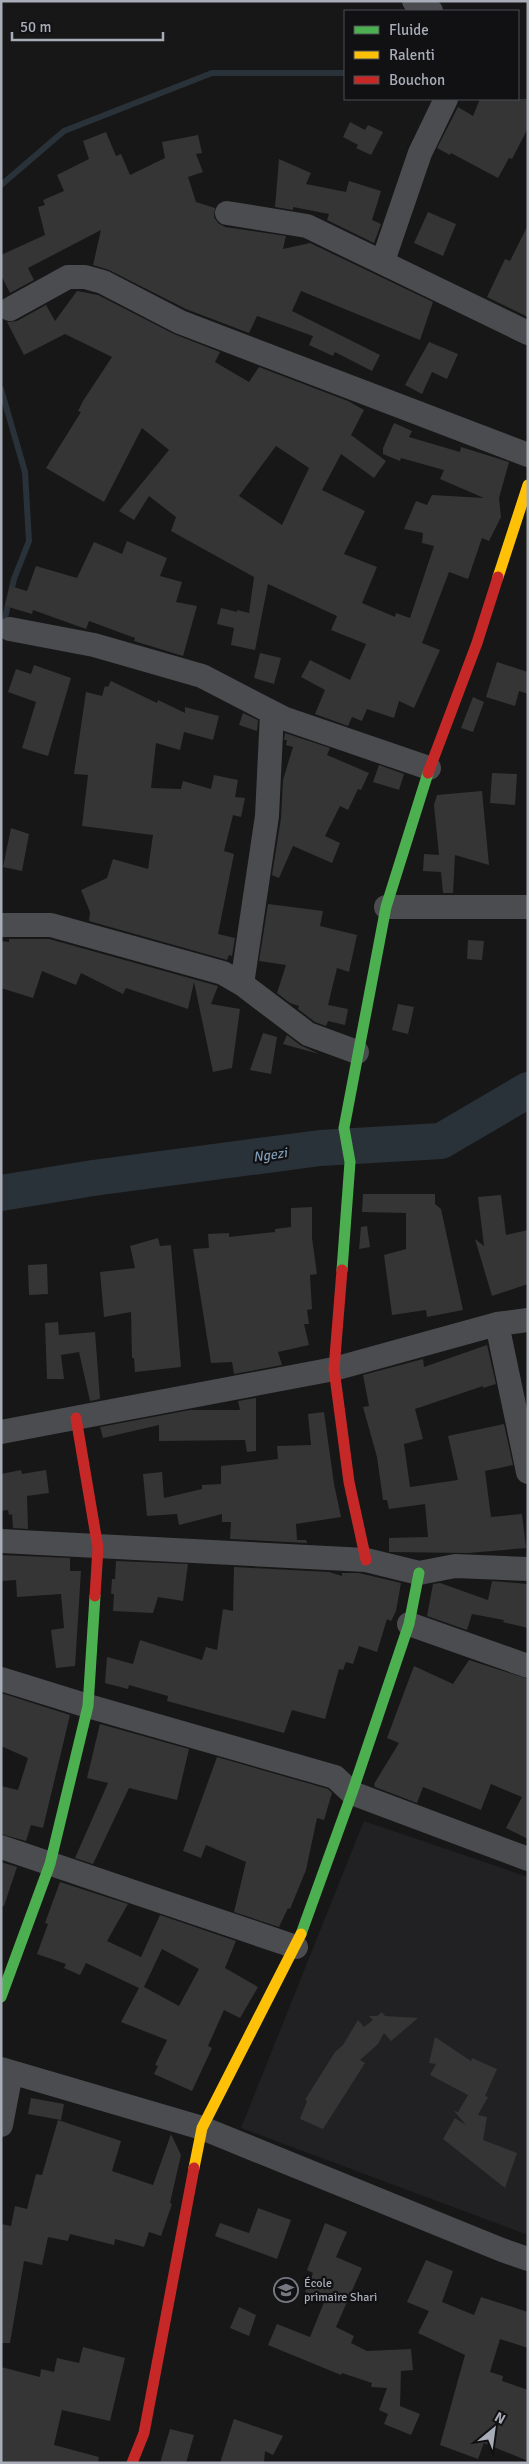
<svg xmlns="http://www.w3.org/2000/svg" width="529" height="2464" viewBox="0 0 529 2464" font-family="Signika,sans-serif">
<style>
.built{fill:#212123}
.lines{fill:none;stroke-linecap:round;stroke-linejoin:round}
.stream{stroke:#2a3239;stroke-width:6}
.river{stroke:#2a3239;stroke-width:36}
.building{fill:#353536;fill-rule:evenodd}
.street{stroke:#4b4c50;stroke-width:24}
.fast{stroke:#4caf50;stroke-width:11}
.slow{stroke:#ffc107;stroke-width:11}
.jam{stroke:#c62828;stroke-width:11}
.labels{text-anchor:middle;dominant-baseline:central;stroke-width:4.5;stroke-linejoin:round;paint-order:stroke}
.poi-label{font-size:12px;fill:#a8adb8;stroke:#111113;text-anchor:start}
.water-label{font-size:14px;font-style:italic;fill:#7f9bb3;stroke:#111113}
</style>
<rect width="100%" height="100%" fill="#171717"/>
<path class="built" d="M 364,1821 L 528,1877 L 528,2235 L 241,2128 Z"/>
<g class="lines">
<path class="stream" d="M 1,185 L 64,131 L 212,73 L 345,73
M 1,389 L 25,472 L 29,541 L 14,579 L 3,626"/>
<path class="river" d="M 1,1193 L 93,1178 L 320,1148 L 441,1141 L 528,1090"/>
</g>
<path class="building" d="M 480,99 L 528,99 L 528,128 L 512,159 L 509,158 L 498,178 L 451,153 L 450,155 L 437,148 L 458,107 L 473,116 Z
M 350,122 L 365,130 L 368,125 L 383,132 L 371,155 L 356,148 L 358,145 L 343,137 Z
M 106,132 L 116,156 L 121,154 L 130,175 L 165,158 L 162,142 L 198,135 L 202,153 L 196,154 L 203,172 L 188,177 L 196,202 L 215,208 L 214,217 L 218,223 L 225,227 L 286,236 L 283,249 L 310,243 L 433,302 L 420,340 L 301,291 L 292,311 L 380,355 L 372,371 L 335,352 L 333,356 L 309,345 L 313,336 L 257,316 L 249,333 L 186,309 L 109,270 L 93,265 L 101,230 L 28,268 L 34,280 L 10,293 L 1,275 L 1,255 L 45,235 L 38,207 L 45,205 L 43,200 L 64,191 L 57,175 L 89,159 L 83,141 Z
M 279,159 L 311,173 L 306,184 L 346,192 L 349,181 L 381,191 L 372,220 L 381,224 L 374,243 L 327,220 L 329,214 L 293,207 L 293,210 L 275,207 Z
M 428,212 L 456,224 L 443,256 L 414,243 Z
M 528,225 L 528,317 L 487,297 L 505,259 L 510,261 Z
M 77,291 L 98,295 L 174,334 L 220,352 L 215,362 L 249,382 L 259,367 L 348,401 L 364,410 L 351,435 L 386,461 L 374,478 L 341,454 L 322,490 L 365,511 L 344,554 L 377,567 L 362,603 L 395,617 L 396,613 L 410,618 L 434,546 L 422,543 L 423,533 L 404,529 L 416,501 L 427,505 L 432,495 L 484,498 L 440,479 L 444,470 L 401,458 L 400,461 L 383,454 L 383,448 L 394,423 L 412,431 L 409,437 L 460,452 L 461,447 L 509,462 L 499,498 L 501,517 L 489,541 L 482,538 L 468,579 L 449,572 L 422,643 L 440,650 L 414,708 L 399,701 L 394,718 L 367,709 L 362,721 L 352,717 L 348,726 L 315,714 L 325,690 L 301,677 L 310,660 L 350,680 L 366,644 L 331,630 L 337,616 L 268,584 L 255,650 L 231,645 L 234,628 L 217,624 L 221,608 L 237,612 L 237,610 L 249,613 L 254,577 L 171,531 L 176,517 L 149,496 L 134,520 L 119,511 L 169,450 L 142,428 L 104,502 L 46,468 L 81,412 L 78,411 L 83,401 L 112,357 L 65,334 L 24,355 L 7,322 L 17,321 L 46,305 L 55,321 ZM 276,446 L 309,468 L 282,525 L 239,496 Z
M 429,342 L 458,354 L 447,379 L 432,372 L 422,394 L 405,385 Z
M 127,541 L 167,558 L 160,576 L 182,582 L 176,602 L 197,606 L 183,656 L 134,641 L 135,638 L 89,621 L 86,629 L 33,610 L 32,614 L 5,606 L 10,586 L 27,591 L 36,566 L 77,578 L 94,542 L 122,554 Z
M 260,653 L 281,658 L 274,684 L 254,678 Z
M 497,662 L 528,672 L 528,694 L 519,691 L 515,706 L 486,697 Z
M 34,665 L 71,678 L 48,756 L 22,748 L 36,702 L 8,692 L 16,669 L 31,674 Z
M 111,681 L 157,703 L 158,700 L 185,713 L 185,707 L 219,716 L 213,740 L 184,732 L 180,750 L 156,743 L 151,788 L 181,789 L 183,781 L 211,789 L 214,775 L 238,780 L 235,797 L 245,798 L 241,817 L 233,815 L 224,851 L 234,854 L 218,934 L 235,938 L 232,956 L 229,955 L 227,960 L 89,921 L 90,912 L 81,890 L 107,878 L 113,859 L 148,869 L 153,835 L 82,826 L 88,775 L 74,774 L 86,692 L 102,696 L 105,686 L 108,687 Z
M 473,697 L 484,702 L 473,732 L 461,728 Z
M 243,713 L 258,720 L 257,731 L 239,725 Z
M 285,733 L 330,748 L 327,755 L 369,773 L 361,790 L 358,789 L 348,810 L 340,806 L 325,836 L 340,843 L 332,863 L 293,846 L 279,878 L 272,875 L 281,818 L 283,780 L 293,747 L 286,745 L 287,740 L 284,740 Z
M 379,765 L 404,774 L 399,790 L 373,782 Z
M 492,773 L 517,774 L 515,805 L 490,803 Z
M 482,791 L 489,865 L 455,855 L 453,893 L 443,893 L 441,872 L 423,871 L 424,854 L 439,855 L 434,805 L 437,795 Z
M 11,828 L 29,834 L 22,871 L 3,867 Z
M 268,904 L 323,911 L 320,926 L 357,935 L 349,972 L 337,968 L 328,1005 L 348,1009 L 345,1025 L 328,1021 L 326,1026 L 315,1022 L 298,1009 L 299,1006 L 290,1003 L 277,993 L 286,965 L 259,961 Z
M 9,939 L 49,939 L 218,986 L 211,1004 L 240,1009 L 232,1068 L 213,1072 L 194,982 L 188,1009 L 126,988 L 123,994 L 81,973 L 76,985 L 42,971 L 33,998 L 1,988 L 1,941 L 9,942 Z
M 468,940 L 484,941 L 482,960 L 467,959 Z
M 398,1004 L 414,1007 L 408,1034 L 392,1030 Z
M 263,1033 L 277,1037 L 271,1074 L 250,1070 Z
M 287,1035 L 300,1045 L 319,1054 L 283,1044 Z
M 363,1194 L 435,1194 L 435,1204 L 441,1209 L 463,1310 L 427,1317 L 426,1310 L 392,1315 L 384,1255 L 406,1249 L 406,1213 L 362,1212 Z
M 501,1195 L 506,1235 L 528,1230 L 528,1284 L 492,1296 L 475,1239 L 484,1246 L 478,1197 Z
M 312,1207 L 312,1238 L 317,1274 L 310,1275 L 312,1309 L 307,1310 L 309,1324 L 304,1324 L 309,1345 L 278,1352 L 282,1365 L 234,1374 L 232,1362 L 211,1363 L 193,1249 L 209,1248 L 208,1234 L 229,1233 L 229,1237 L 275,1232 L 275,1229 L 291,1227 L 291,1208 Z
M 367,1226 L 370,1247 L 359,1249 L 361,1227 Z
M 158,1238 L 160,1246 L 171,1245 L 181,1367 L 135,1372 L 134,1358 L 132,1358 L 131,1312 L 104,1317 L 100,1272 L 135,1268 L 130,1246 Z
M 47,1264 L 48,1294 L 29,1295 L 28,1265 Z
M 58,1322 L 59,1335 L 95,1332 L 100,1399 L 90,1401 L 79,1352 L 61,1355 L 64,1379 L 47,1379 L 45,1323 Z
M 487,1345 L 496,1384 L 483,1388 L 483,1386 L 415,1409 L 423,1439 L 404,1444 L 410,1487 L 458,1480 L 448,1436 L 504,1424 L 513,1465 L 485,1471 L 491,1517 L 522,1514 L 526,1548 L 468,1553 L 389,1552 L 389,1538 L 428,1537 L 425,1504 L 389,1509 L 387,1500 L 383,1500 L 377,1457 L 363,1407 L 369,1406 L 363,1375 L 423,1359 L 424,1367 Z
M 256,1398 L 256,1451 L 247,1452 L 245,1440 L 159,1441 L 159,1425 L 103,1438 L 100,1427 L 190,1410 L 240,1410 L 238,1401 Z
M 324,1412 L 334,1484 L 341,1517 L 296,1524 L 297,1540 L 306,1540 L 307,1543 L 230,1539 L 231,1522 L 222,1522 L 222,1514 L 179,1525 L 177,1514 L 147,1516 L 143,1474 L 162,1472 L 164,1498 L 202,1489 L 202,1485 L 221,1484 L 221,1466 L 278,1459 L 277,1446 L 311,1445 L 308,1414 Z
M 21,1470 L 22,1474 L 46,1470 L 49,1493 L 27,1496 L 28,1529 L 13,1528 L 12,1514 L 9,1515 L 8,1510 L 1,1511 L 1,1474 Z
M 1,1555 L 70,1558 L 70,1571 L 81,1571 L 75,1666 L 56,1668 L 51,1630 L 64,1628 L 61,1594 L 17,1597 L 16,1580 L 1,1581 Z
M 116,1561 L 188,1564 L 183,1601 L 158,1597 L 153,1613 L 113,1611 L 114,1594 L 111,1594 L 112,1579 L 115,1579 Z
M 234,1567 L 329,1572 L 342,1576 L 342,1573 L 359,1573 L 401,1583 L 396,1611 L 391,1621 L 387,1619 L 377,1652 L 359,1646 L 353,1664 L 346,1662 L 343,1670 L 339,1669 L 325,1719 L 292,1710 L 284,1733 L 167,1701 L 168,1696 L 129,1685 L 128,1689 L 105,1683 L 107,1657 L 133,1664 L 140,1640 L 202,1660 L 206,1647 L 217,1650 L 223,1609 L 233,1611 Z
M 492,1581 L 528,1584 L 528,1628 L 503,1622 L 504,1620 L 472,1614 L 467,1630 L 427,1616 L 433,1584 L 440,1583 L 488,1600 Z
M 469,1660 L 528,1679 L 528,1839 L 506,1828 L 522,1797 L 491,1784 L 481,1810 L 423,1787 L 417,1803 L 375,1787 L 374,1784 L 399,1743 L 387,1738 L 414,1666 L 453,1684 Z
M 1,1693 L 70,1715 L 43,1828 L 31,1825 L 26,1841 L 1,1834 L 1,1786 L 18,1790 L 28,1758 L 1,1746 Z
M 100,1724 L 189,1749 L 177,1800 L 129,1788 L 93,1864 L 75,1858 L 108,1783 L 87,1778 Z
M 217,1757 L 328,1789 L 332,1793 L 324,1820 L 317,1818 L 306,1870 L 290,1909 L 288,1908 L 279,1927 L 234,1912 L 246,1862 L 206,1845 L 201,1858 L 183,1851 Z
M 1,1862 L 17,1867 L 4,1906 L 1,1906 Z
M 60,1882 L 128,1904 L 107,1941 L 141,1957 L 160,1915 L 236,1941 L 225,1968 L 258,1987 L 240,2018 L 224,2010 L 208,2046 L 212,2048 L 192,2091 L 154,2074 L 158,2066 L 155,2065 L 167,2040 L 121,2022 L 139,1988 L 86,1963 L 80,1975 L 64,1968 L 66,1964 L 37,1954 L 48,1924 L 45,1923 ZM 162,1949 L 199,1969 L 179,2006 L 144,1987 Z
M 382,2012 L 385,2016 L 418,2018 L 391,2041 L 384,2033 L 378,2044 L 360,2060 L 365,2063 L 323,2129 L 300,2119 L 307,2101 L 305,2100 L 335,2052 L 343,2045 L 358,2020 L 364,2027 L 373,2020 L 369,2016 L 377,2016 Z
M 435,2037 L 471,2061 L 472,2058 L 497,2069 L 485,2096 L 488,2097 L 478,2115 L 487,2117 L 483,2140 L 517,2153 L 505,2188 L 443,2139 L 455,2118 L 466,2125 L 454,2111 L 458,2112 L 468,2095 L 430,2075 L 436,2064 L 429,2063 Z
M 31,2098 L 64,2104 L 61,2120 L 28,2114 Z
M 58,2120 L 121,2141 L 112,2171 L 153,2185 L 171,2134 L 181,2155 L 170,2203 L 172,2204 L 161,2236 L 149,2232 L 144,2247 L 115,2239 L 114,2245 L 70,2234 L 68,2241 L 48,2237 L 42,2265 L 24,2261 L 10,2343 L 1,2343 L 1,2224 L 11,2226 L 15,2206 L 27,2209 L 36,2174 L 42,2175 Z
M 258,2208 L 291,2220 L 277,2259 L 215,2236 L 220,2223 L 249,2233 Z
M 325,2223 L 347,2232 L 336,2257 L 362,2268 L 336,2327 L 354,2336 L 351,2343 L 367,2351 L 411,2349 L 413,2370 L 401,2371 L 400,2406 L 420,2414 L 411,2435 L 384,2424 L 388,2414 L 379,2410 L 387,2388 L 371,2387 L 372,2383 L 342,2373 L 341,2375 L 268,2345 L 277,2324 L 310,2337 L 325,2300 L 305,2292 L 313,2273 L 307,2270 Z
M 426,2260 L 453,2271 L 442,2302 L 474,2315 L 481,2297 L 528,2312 L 528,2348 L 500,2339 L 490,2372 L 503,2376 L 502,2381 L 528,2390 L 528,2461 L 484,2443 L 478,2459 L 440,2445 L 465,2355 L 418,2333 L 429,2311 L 407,2302 Z
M 239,2307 L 256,2315 L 249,2336 L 230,2328 Z
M 83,2347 L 125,2358 L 110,2421 L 62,2410 L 54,2445 L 99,2457 L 98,2463 L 1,2463 L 1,2367 L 40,2377 L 41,2369 L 54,2372 L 57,2358 L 79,2363 Z
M 234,2419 L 283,2436 L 273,2455 L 265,2451 L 264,2463 L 220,2463 Z
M 170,2429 L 194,2435 L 186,2463 L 160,2463 Z"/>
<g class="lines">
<path class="street" d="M 414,1 L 431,11
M 227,213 L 307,226 L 528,333
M 383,261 L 420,153 L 446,99
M 10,309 L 68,277 L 85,277 L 103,282 L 180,322 L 528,455
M 10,629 L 94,645 L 202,676 L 283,718 L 429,768
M 386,907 L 528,907
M 1,925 L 51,925 L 223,973 L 242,984 L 308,1034 L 357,1052
M 242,984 L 267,816 L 272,713
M 497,1324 L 528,1472
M 1,1432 L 334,1369 L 497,1324 L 528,1320
M 1,1541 L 366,1560 L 419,1573 L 455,1566 L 528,1569
M 409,1624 L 528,1666
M 1,1679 L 88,1706 L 335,1777 L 352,1793 L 528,1859
M 1,1847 L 296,1947
M 1,2069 L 202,2128 L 502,2250 L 528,2259
M 1,2125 L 11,2073"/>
<path class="fast" d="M 342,1270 L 350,1162 L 344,1128 L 386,907 L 428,773
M 301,1934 L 352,1793 L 409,1624 L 419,1573
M 1,1997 L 50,1864 L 88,1706 L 95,1596"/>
<path class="slow" d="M 498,577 L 528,485
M 194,2168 L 202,2128 L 301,1934"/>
<path class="jam" d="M 428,773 L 477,643 L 498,577
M 342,1270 L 334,1369 L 349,1482 L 366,1560
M 76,1418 L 98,1548 L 95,1596
M 132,2463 L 144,2433 L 194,2168"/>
</g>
<defs>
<symbol id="school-ring" viewBox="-11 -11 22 22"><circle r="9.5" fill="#111113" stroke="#757880" stroke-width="1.5"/><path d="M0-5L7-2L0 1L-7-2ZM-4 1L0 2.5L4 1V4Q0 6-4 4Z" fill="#757880"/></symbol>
</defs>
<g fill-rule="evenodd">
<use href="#school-ring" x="272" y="2276" width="28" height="28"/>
</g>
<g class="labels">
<g class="poi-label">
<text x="304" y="2283">École<tspan x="304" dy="14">primaire Shari</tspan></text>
</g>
<g class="water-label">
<text transform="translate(270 1155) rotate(-8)">Ngezi</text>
</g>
</g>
<rect width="529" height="2464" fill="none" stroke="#a8adb8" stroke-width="5"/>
<rect x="344" y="10" width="175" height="90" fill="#111113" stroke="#4d4f55"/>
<rect x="354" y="26" width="25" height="8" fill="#4caf50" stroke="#4d4f55"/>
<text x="389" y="35" font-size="15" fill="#a8adb8">Fluide</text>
<rect x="354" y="51" width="25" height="8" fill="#ffc107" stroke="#4d4f55"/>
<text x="389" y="60" font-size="15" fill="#a8adb8">Ralenti</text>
<rect x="354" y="76" width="25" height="8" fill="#c62828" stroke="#4d4f55"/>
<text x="389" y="85" font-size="15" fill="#a8adb8">Bouchon</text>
<g transform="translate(494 2429) rotate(29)" stroke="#111113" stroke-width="4" paint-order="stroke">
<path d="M0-4L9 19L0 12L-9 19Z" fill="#a8adb8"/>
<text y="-8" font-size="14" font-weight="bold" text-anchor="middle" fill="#a8adb8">N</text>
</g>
<path d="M12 32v8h151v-8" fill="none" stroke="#a8adb8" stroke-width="2.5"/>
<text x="20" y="32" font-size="15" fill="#a8adb8" stroke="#111113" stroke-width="4" paint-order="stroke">50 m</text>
</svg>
